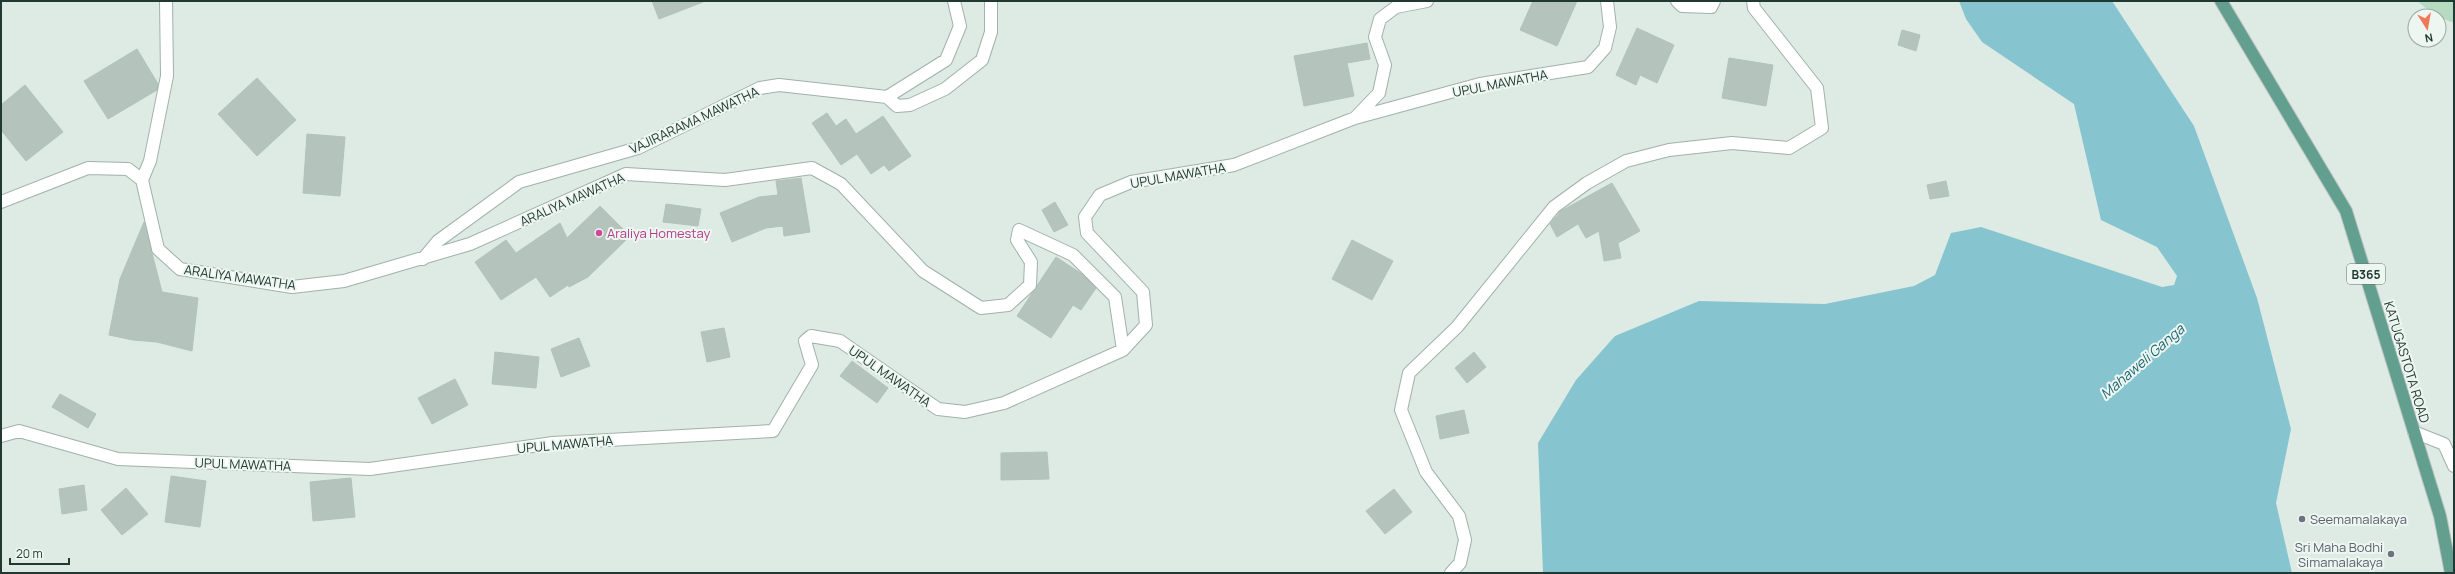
<svg xmlns="http://www.w3.org/2000/svg" width="2455" height="574" viewBox="0 0 2455 574" font-family="Manrope,sans-serif">
<style>
.green{fill:#b7dbc0}
.water{fill:#86c5cf}
.building{fill:#b4c4bd;stroke:#b1c3bb}
.lines{fill:none;stroke-linecap:round;stroke-linejoin:round}
.minor-casing{stroke:#a1b1ab;stroke-width:14}
.major-casing{stroke:#bcc4c2;stroke-width:14}
.minor{stroke:#fff;stroke-width:12}
.major{stroke:#639f8e;stroke-width:12}
.hotel-dot{fill:#d1479c;stroke:#eef6f2;stroke-width:1.5}
.worship-dot{fill:#6b7280;stroke:#eef6f2;stroke-width:1.5}
.labels{text-anchor:middle;dominant-baseline:central;stroke-width:4;stroke-linejoin:round;paint-order:stroke}
.shield{fill:#eef6f2;stroke:#5e726c;stroke-width:1}
.shield-label{font-size:12px;font-weight:bold;fill:#203932}
.street-label{font-size:13px;fill:#203932;stroke:#eef6f2}
.hotel-label{font-size:13px;fill:#b23c85;stroke:#eef6f2;text-anchor:start}
.worship-label{font-size:13px;fill:#5b616d;stroke:#eef6f2;text-anchor:start}
.water-label{font-size:14px;font-style:italic;fill:#1c6673;stroke:#eef6f2}
</style>
<rect width="100%" height="100%" fill="#deeae4"/>
<path class="green" d="M 2417,1 L 2454,1 L 2454,23 L 2436,16 Z"/>
<path class="water" d="M 1959,1 L 2112,1 L 2194,126 L 2257,298 L 2291,429 L 2276,503 L 2292,573 L 1543,573 L 1538,443 L 1576,380 L 1615,336 L 1699,301 L 1825,304 L 1914,286 L 1935,275 L 1951,233 L 1981,227 L 2162,287 L 2174,285 L 2177,276 L 2157,247 L 2101,220 L 2074,104 L 1982,42 L 1966,19 Z"/>
<path class="building" d="M 652,1 L 703,1 L 703,2 L 659,19 Z
M 1533,1 L 1577,1 L 1557,46 L 1520,30 Z
M 1637,28 L 1674,45 L 1657,83 L 1640,75 L 1636,85 L 1616,75 Z
M 1902,30 L 1920,35 L 1916,51 L 1898,45 Z
M 1367,43 L 1370,59 L 1347,63 L 1354,96 L 1304,106 L 1294,56 Z
M 137,49 L 158,84 L 157,90 L 108,119 L 84,81 Z
M 1729,58 L 1773,65 L 1766,106 L 1722,98 Z
M 257,78 L 296,120 L 257,156 L 218,114 Z
M 25,85 L 63,132 L 26,161 L 1,130 L 1,105 Z
M 827,113 L 836,126 L 846,119 L 856,134 L 883,116 L 911,156 L 889,171 L 884,165 L 871,174 L 857,154 L 841,165 L 812,123 Z
M 307,134 L 345,137 L 340,196 L 303,193 Z
M 801,178 L 810,232 L 784,236 L 783,226 L 766,228 L 732,242 L 720,213 L 759,197 L 778,195 L 776,181 Z
M 1946,181 L 1949,196 L 1930,199 L 1927,185 Z
M 1612,183 L 1640,231 L 1618,243 L 1621,258 L 1604,261 L 1599,231 L 1586,238 L 1578,224 L 1557,237 L 1550,224 L 1561,211 Z
M 1055,202 L 1068,225 L 1054,232 L 1042,210 Z
M 666,204 L 701,209 L 698,226 L 663,222 Z
M 600,206 L 630,236 L 588,277 L 569,287 L 568,285 L 550,297 L 536,277 L 501,300 L 475,262 L 506,240 L 516,253 L 560,223 L 567,238 Z
M 144,222 L 162,292 L 198,298 L 192,351 L 157,342 L 133,340 L 109,335 L 120,279 Z
M 1352,240 L 1393,261 L 1372,300 L 1332,279 Z
M 1056,257 L 1082,274 L 1096,288 L 1081,310 L 1073,305 L 1051,338 L 1017,316 Z
M 724,328 L 730,357 L 707,362 L 701,332 Z
M 579,338 L 590,366 L 561,377 L 551,349 Z
M 495,352 L 539,357 L 536,388 L 492,384 Z
M 1474,352 L 1486,367 L 1467,383 L 1455,368 Z
M 852,361 L 888,388 L 877,403 L 840,376 Z
M 455,379 L 468,405 L 432,424 L 418,398 Z
M 60,394 L 96,414 L 88,428 L 52,407 Z
M 1464,410 L 1469,433 L 1440,439 L 1436,416 Z
M 1047,452 L 1049,479 L 1001,480 L 1001,453 Z
M 171,476 L 206,481 L 200,527 L 165,522 Z
M 351,478 L 355,517 L 313,521 L 310,482 Z
M 84,485 L 87,510 L 62,514 L 59,489 Z
M 126,488 L 148,514 L 122,535 L 101,510 Z
M 1394,489 L 1412,512 L 1385,534 L 1366,511 Z"/>
<g class="lines">
<defs>
<path id="minor" d="M 1677,1 L 1682,6 L 1711,7 L 1714,1
M 887,97 L 897,106 L 910,105 L 945,89 L 982,60 L 991,32 L 991,1
M 1355,118 L 1379,93 L 1385,65 L 1375,37 L 1380,19 L 1396,7 L 1427,1
M 142,180 L 150,161 L 167,76 L 166,1
M 1,202 L 88,168 L 128,169 L 142,180 L 158,249 L 180,269 L 292,287 L 344,281 L 470,244 L 626,174 L 725,180 L 812,168 L 841,184 L 923,271 L 981,308 L 1008,305 L 1030,285 L 1031,262 L 1017,240 L 1019,230 L 1073,255 L 1115,297 L 1123,350
M 423,259 L 438,241 L 519,182 L 638,148 L 760,88 L 779,85 L 887,97 L 946,60 L 960,26 L 954,1
M 2414,432 L 2444,444 L 2454,466
M 1,436 L 19,431 L 118,459 L 370,469 L 553,443 L 773,431 L 812,365 L 805,341 L 811,336 L 840,341 L 938,409 L 965,412 L 1004,403 L 1123,350 L 1146,325 L 1143,292 L 1087,233 L 1085,217 L 1100,195 L 1131,182 L 1234,165 L 1355,118 L 1480,84 L 1588,67 L 1605,48 L 1610,27 L 1607,1
M 1451,573 L 1460,563 L 1465,540 L 1459,516 L 1426,472 L 1401,410 L 1409,373 L 1457,327 L 1554,207 L 1587,183 L 1626,161 L 1669,150 L 1732,143 L 1789,148 L 1822,128 L 1817,88 L 1754,8 L 1753,1"/>
<path id="major" d="M 2221,1 L 2346,211 L 2440,516 L 2451,573"/>
</defs>
<use href="#minor" class="minor-casing"/>
<use href="#major" class="major-casing"/>
<use href="#minor" class="minor"/>
<use href="#major" class="major"/>
</g>
<circle class="hotel-dot" cx="599" cy="233" r="4"/>
<g class="worship-dot">
<circle cx="2302" cy="519" r="4"/>
<circle cx="2391" cy="554" r="4"/>
</g>
<g class="labels">
<rect class="shield" x="2347" y="264" width="38" height="20" rx="3"/>
<g class="shield-label">
<text x="2366" y="274">B365</text>
</g>
<g class="street-label">
<text transform="translate(1500 83) rotate(-11)">UPUL MAWATHA</text>
<text transform="translate(694 120) rotate(-25)">VAJIRARAMA MAWATHA</text>
<text transform="translate(1178 175) rotate(-10)">UPUL MAWATHA</text>
<text transform="translate(572 199) rotate(-24)">ARALIYA MAWATHA</text>
<text transform="translate(240 277) rotate(8)">ARALIYA MAWATHA</text>
<text transform="translate(2407 362) rotate(73)">KATUGASTOTA ROAD</text>
<text transform="translate(890 376) rotate(35)">UPUL MAWATHA</text>
<text transform="translate(565 444) rotate(-5)">UPUL MAWATHA</text>
<text transform="translate(243 464) rotate(2)">UPUL MAWATHA</text>
</g>
<g class="hotel-label">
<text x="607" y="233">Araliya Homestay</text>
</g>
<g class="worship-label">
<text x="2310" y="519">Seemamalakaya</text>
<text x="2383" y="547" text-anchor="end">Sri Maha Bodhi<tspan x="2383" dy="15">Simamalakaya</tspan></text>
</g>
<g class="water-label">
<text transform="translate(2142 361) rotate(-41)">Mahaweli Ganga</text>
</g>
</g>
<rect width="2455" height="574" fill="none" stroke="#203932" stroke-width="4"/>
<g transform="translate(2427 28) rotate(169)"><circle r="19" fill="#eef6f2" stroke="#9caaa5"/>
<path d="M0-3L7 15L0 10L-7 15Z" fill="#f07956"/>
<text y="-6" font-size="11" font-weight="bold" text-anchor="middle" fill="#203932">N</text>
</g>
<path d="M10 558v6h59v-6" fill="none" stroke="#203932" stroke-width="2"/>
<text x="16" y="558" font-size="12" fill="#203932" stroke="#eef6f2" stroke-width="3" paint-order="stroke">20 m</text>
</svg>
